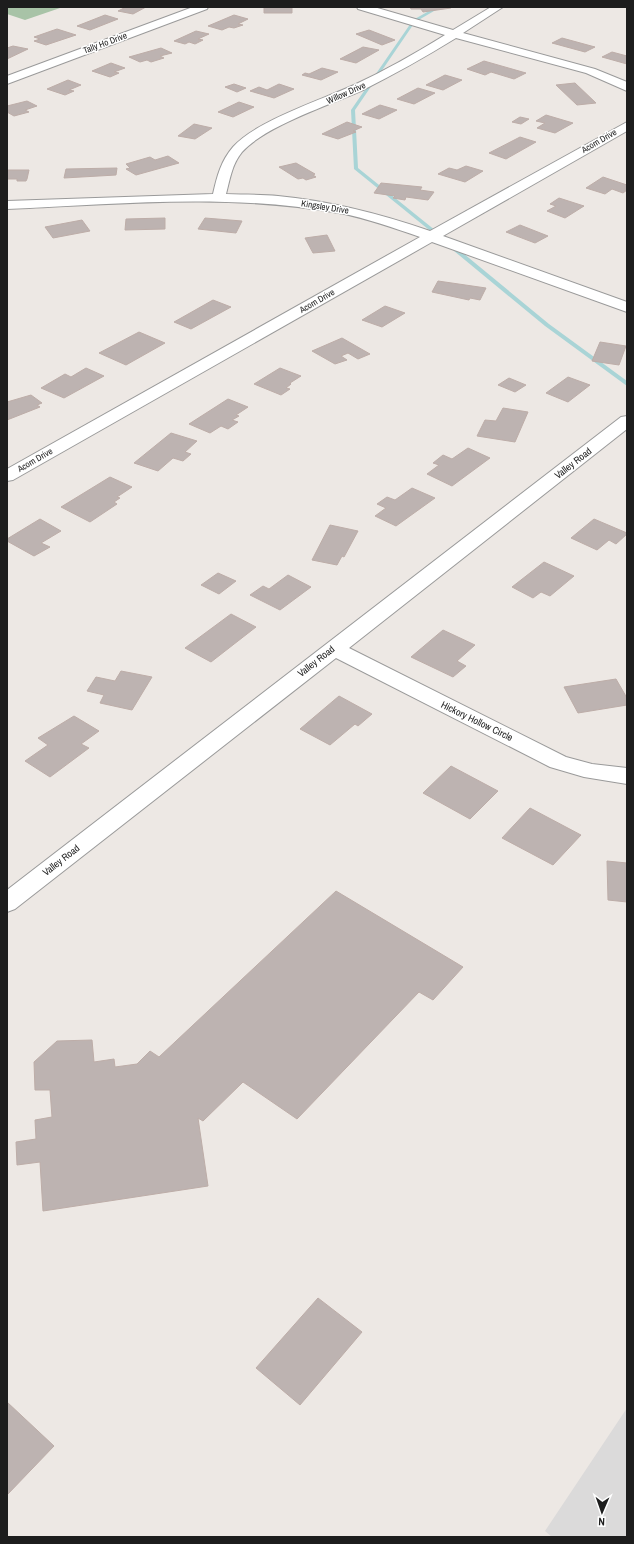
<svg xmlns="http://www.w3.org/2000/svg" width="634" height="1544" viewBox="0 0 634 1544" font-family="'Archivo Narrow',sans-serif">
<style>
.residential{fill:#dbdada}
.cemetery{fill:#a8c3a7}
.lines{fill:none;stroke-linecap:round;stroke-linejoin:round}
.stream{fill:#a9d4d6;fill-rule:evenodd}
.building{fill:#bdb3b1;stroke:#bdada8}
.minor-casing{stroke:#9a9a9a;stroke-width:2}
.minor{fill:#fff;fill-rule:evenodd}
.labels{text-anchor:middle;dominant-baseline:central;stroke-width:3;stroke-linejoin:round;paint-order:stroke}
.far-street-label{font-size:9px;fill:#1d1d1d;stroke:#fff}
.street-label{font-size:10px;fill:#1d1d1d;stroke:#fff}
</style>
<rect width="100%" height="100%" fill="#ede8e4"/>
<path class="residential" d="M 627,1408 L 627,1537 L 552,1537 L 545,1531 Z"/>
<path class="cemetery" d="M 7,7 L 63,7 L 25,20 L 7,14 Z"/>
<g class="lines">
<path class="stream" d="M 436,7 L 441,7 L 415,22 L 355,110 L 358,168 L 441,235 L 441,237 L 439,238 L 354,169 L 351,110 L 413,20 Z
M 448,244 L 452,244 L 549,324 L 627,381 L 627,386 L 545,326 L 448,246 Z"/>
</g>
<path class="building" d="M 120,7 L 146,7 L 133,14 L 118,11 L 124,8 Z
M 264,7 L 292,7 L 292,13 L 264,13 Z
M 410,7 L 451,7 L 451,8 L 423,12 L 421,9 L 411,9 Z
M 105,15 L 118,19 L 90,30 L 77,26 Z
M 234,15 L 248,19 L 238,24 L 243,25 L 234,28 L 229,27 L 222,30 L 208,26 Z
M 57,29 L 76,35 L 46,45 L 34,41 L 40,39 L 34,37 Z
M 369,30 L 395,40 L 382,45 L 356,34 Z
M 196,31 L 209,34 L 198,39 L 203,40 L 195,44 L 189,42 L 185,44 L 174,41 Z
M 562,38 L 595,47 L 585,52 L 552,43 Z
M 13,46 L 28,49 L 7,59 L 7,48 Z
M 363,47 L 379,50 L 356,63 L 340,59 Z
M 161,48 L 172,53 L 160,56 L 164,58 L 151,62 L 147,60 L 140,62 L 129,57 Z
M 612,52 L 627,56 L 627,64 L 602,57 Z
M 484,61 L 526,73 L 514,79 L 491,72 L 485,75 L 467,69 Z
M 111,63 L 125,68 L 114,72 L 119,73 L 110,77 L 92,71 Z
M 322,68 L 338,72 L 321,80 L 302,75 L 305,73 L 309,74 Z
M 445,75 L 462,80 L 443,90 L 426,85 Z
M 68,80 L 81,85 L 69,90 L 74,91 L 65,95 L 47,89 Z
M 575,83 L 596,103 L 577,105 L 556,85 Z
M 234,84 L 246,88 L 237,92 L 225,87 Z
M 279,84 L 294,89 L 274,98 L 250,91 L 259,87 L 267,90 Z
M 418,88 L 435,93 L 414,104 L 397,99 Z
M 27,101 L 37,106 L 25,110 L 29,112 L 14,116 L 7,112 L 7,106 Z
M 239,102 L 254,107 L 233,117 L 218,112 Z
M 380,105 L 397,110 L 379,119 L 362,114 Z
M 546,115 L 573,123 L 555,133 L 537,128 L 545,123 L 536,121 Z
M 520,117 L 529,119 L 521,124 L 512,122 Z
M 347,122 L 362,127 L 353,131 L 356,132 L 338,139 L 322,134 Z
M 194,124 L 212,128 L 195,139 L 178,136 Z
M 520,137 L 536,142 L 506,159 L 489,153 Z
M 168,156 L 179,163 L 136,175 L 126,169 L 130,168 L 126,164 L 150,157 L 155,160 Z
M 296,163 L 315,174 L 313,175 L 316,177 L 306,180 L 303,178 L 298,179 L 279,167 Z
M 466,166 L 483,171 L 465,182 L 438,174 L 449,168 L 457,170 Z
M 117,168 L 116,175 L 64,178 L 66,169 Z
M 7,170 L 29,170 L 27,179 L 26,181 L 17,181 L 17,179 L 7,179 Z
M 603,177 L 627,185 L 627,190 L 623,193 L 612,189 L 605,194 L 586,188 Z
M 381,183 L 422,187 L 420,190 L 434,192 L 428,200 L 406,197 L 405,200 L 393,198 L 395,196 L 374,193 Z
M 559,198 L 584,206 L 565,218 L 547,211 L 556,206 L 550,204 Z
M 165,218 L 165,229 L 125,230 L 126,219 Z
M 205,218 L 242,221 L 236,233 L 198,229 Z
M 82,220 L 90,231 L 53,238 L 45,227 Z
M 520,225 L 548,236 L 535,243 L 506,232 Z
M 327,235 L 335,251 L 313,253 L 305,238 Z
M 438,281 L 486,288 L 480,300 L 470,298 L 469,300 L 432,292 Z
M 213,300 L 231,307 L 191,329 L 174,322 Z
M 385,306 L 405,313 L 382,327 L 362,320 Z
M 139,332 L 165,343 L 126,365 L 99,353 Z
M 342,338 L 370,354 L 358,359 L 348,353 L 341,356 L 347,360 L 335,364 L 312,351 Z
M 600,342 L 626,346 L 619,365 L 592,361 Z
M 86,368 L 104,376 L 64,398 L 41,388 L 65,374 L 71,377 Z
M 280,368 L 301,376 L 290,383 L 291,384 L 286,388 L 290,389 L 281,395 L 254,384 Z
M 568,377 L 590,385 L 568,402 L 546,393 Z
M 509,378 L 526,385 L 515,392 L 498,385 Z
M 31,395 L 42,403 L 37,405 L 40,407 L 7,420 L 7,402 Z
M 228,399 L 248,407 L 236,415 L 239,416 L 232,420 L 238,422 L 228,429 L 221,426 L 210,433 L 189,424 Z
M 503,408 L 528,412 L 515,442 L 477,436 L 485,420 L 496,421 Z
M 171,433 L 197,441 L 185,452 L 191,454 L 183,461 L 173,458 L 158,471 L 134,463 Z
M 468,448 L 490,458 L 452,486 L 427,474 L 439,465 L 433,463 L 443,455 L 452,459 Z
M 110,477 L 132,487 L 117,497 L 120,498 L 114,502 L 117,504 L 90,522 L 61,507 Z
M 412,488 L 435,498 L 396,526 L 375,516 L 386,508 L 377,504 L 387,497 L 395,500 Z
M 40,519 L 61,531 L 41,543 L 50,547 L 34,556 L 7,541 L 7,539 Z
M 594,519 L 627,533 L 627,534 L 616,544 L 609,540 L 597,550 L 571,538 Z
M 330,525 L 358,531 L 344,557 L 342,556 L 337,565 L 312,560 Z
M 544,562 L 574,576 L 550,596 L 541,592 L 533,598 L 512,587 Z
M 218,573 L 236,581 L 219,594 L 201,585 Z
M 288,575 L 311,587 L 280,610 L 250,595 L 263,586 L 269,589 Z
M 231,614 L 256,627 L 211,662 L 185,648 Z
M 443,630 L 475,645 L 457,661 L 466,666 L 453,677 L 411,657 Z
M 121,671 L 152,677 L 132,710 L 100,703 L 104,695 L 87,691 L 96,677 L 115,681 Z
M 616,679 L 627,698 L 627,705 L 578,713 L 564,687 Z
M 339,696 L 372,714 L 358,726 L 355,724 L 330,745 L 300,729 Z
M 74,716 L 99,731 L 81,744 L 89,748 L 50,777 L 25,761 L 48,745 L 38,738 Z
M 451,766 L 498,791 L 470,819 L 423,793 Z
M 530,808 L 581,835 L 553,865 L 502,838 Z
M 607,861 L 627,863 L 627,902 L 608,900 Z
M 336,891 L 463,967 L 433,1000 L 419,992 L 297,1119 L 243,1082 L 203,1121 L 198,1118 L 208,1186 L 43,1211 L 40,1162 L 17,1165 L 16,1142 L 36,1139 L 35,1120 L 52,1117 L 50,1090 L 35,1090 L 34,1062 L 57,1041 L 92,1040 L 94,1062 L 114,1059 L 115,1067 L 137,1064 L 150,1051 L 159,1057 Z
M 318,1298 L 362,1332 L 300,1405 L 256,1368 Z
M 7,1402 L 54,1446 L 7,1495 Z"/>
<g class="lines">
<defs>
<path id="minor" d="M 193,7 L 208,7 L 207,9 L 7,84 L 7,76 Z
M 357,7 L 374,7 L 453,30 L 491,7 L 503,7 L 463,33 L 595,69 L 627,82 L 627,91 L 586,73 L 456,38 C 425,57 395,74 363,90 C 330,105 265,126 242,152 C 232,164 230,179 226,194 C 243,195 261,194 278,196 C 330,201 381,214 430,231 L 627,122 L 627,131 L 443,236 L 627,302 L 627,312 L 432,242 L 13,480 L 7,481 L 7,469 L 420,237 C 394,228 366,218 339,213 C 229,193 117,204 7,209 L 7,201 L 213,194 C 217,176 221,161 233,147 C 256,121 321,100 354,85 C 386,70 416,53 445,35 L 358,9 Z
M 627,416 L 627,429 L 349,648 L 566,757 L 592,764 L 627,768 L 627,784 L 584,777 L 550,767 L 336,658 L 15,909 L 7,912 L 7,890 L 621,417 Z"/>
</defs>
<use href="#minor" class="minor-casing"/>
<use href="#minor" class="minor"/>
</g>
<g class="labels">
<g class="far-street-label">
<text transform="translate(105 43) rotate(-20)">Tally Ho Drive</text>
<text transform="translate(346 93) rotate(-24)">Willow Drive</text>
<text transform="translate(599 141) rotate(-30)">Acorn Drive</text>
<text transform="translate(325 207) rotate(9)">Kingsley Drive</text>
<text transform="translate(317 301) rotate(-30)">Acorn Drive</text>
<text transform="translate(35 460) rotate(-30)">Acorn Drive</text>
</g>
<g class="street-label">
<text transform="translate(573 463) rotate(-38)">Valley Road</text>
<text transform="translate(316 661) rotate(-38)">Valley Road</text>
<text transform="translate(477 721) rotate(26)">Hickory Hollow Circle</text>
<text transform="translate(61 860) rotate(-38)">Valley Road</text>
</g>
</g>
<rect width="634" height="1544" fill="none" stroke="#1d1d1d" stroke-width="16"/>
<g transform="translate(602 1512) rotate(182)" stroke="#ffffff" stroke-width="3" paint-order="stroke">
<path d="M0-3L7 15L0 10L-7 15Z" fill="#1d1d1d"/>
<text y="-6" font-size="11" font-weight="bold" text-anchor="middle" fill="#1d1d1d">N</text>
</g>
</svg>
